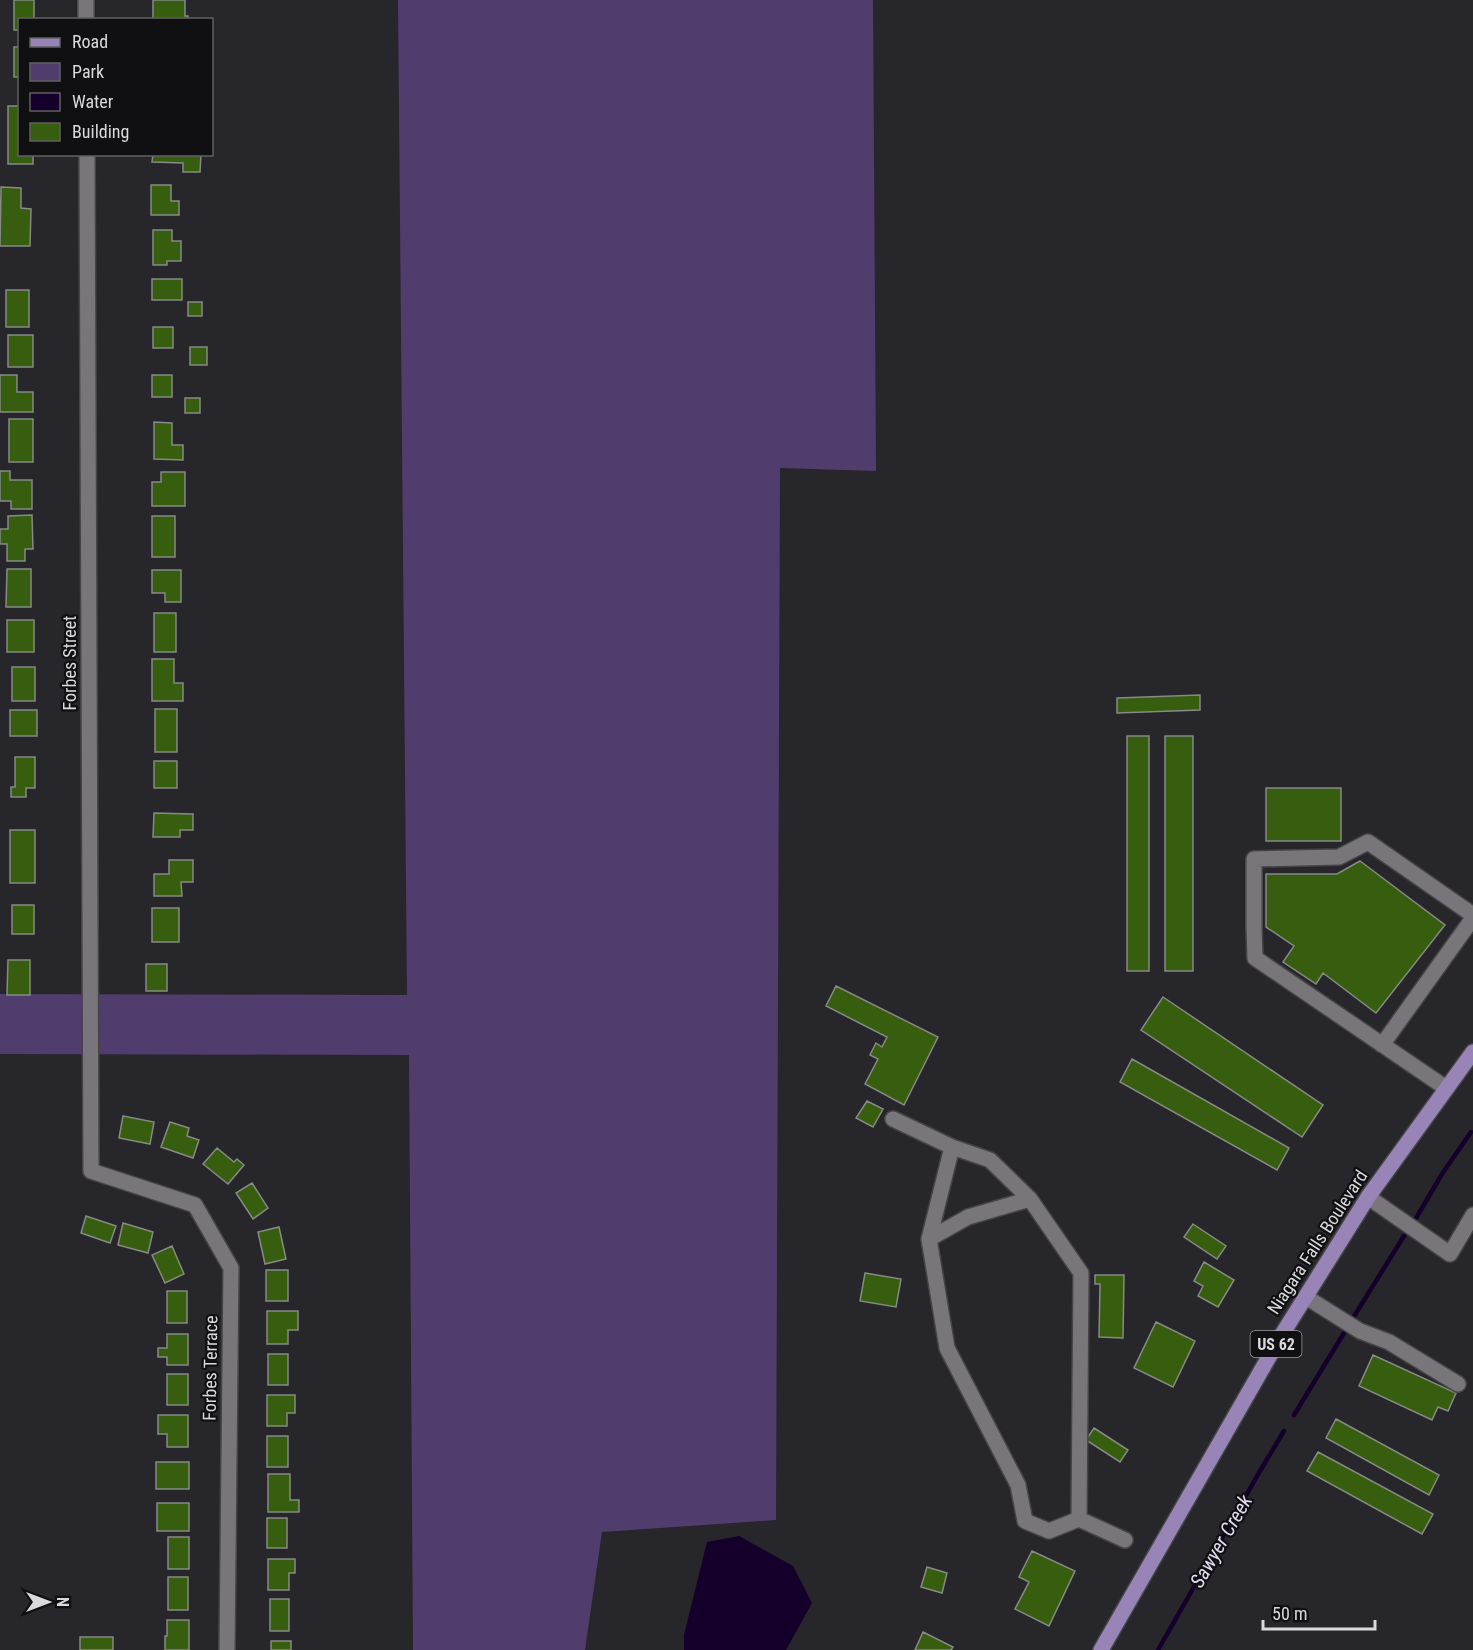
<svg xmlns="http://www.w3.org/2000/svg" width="1473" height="1650" viewBox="0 0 1473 1650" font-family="'Roboto Condensed',sans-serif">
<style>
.green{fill:#513d6d}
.water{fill:#15002c}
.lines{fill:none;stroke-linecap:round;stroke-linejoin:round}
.stream{stroke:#15002c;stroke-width:4.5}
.building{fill:#365e0e;stroke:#878a86;stroke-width:1.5}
.minor-casing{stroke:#454447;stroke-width:18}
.major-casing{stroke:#454447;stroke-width:18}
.minor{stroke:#78767b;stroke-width:15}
.major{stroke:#9984b7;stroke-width:15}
.labels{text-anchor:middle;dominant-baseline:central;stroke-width:4.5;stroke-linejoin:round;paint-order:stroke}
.shield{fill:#100f11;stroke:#9d9c9f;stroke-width:1.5}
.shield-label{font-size:16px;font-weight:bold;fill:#dad9dc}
.street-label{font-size:18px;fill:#dad9dc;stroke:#100f11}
.water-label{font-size:20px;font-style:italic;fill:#e4ddf1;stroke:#100f11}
</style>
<rect width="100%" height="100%" fill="#27262a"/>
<path class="green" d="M 398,0 L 873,0 L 876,471 L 780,468 L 776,1520 L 602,1532 L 585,1650 L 413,1650 L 409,1055 L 0,1054 L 0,994 L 407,995 Z"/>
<path class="water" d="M 739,1536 L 793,1566 L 812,1603 L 786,1650 L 684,1650 L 684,1635 L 707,1542 Z"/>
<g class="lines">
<path class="stream" d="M 1415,1220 L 1442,1174 L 1471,1132
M 1353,1318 L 1404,1236
M 1294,1415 L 1344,1333
M 1158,1650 L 1260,1471 L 1284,1431"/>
</g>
<path class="building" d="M 14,0 L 34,0 L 34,20 L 20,20 L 20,30 L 14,30 Z
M 153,0 L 185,0 L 185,16 L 188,16 L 188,20 L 153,20 Z
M 14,47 L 20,47 L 20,77 L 14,77 Z
M 8,106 L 20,106 L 20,154 L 33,154 L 33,164 L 8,164 Z
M 153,154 L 201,154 L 200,172 L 183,172 L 183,163 L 152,162 Z
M 151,185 L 171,185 L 171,201 L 179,201 L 179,215 L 151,215 Z
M 1,187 L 21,188 L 21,208 L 31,209 L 30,246 L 0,246 Z
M 153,230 L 172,230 L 172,241 L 181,241 L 181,261 L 167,261 L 167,265 L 153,265 Z
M 152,279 L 182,279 L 182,300 L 152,300 Z
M 6,290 L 29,290 L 29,327 L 6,327 Z
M 188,302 L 202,302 L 202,316 L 188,316 Z
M 153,327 L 173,327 L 173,348 L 153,348 Z
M 8,335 L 33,335 L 33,367 L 8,367 Z
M 190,347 L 207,347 L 207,365 L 190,365 Z
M 0,375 L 17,375 L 17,392 L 33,392 L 33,412 L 0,412 Z
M 152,375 L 172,375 L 172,397 L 152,397 Z
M 185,398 L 200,398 L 200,413 L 185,413 Z
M 9,419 L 33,419 L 33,462 L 9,462 Z
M 154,422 L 172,423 L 172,445 L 183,445 L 183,460 L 154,459 Z
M 0,471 L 10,471 L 10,480 L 32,480 L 32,509 L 11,509 L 11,501 L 0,501 Z
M 161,472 L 185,472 L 185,506 L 152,506 L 152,482 L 161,482 Z
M 32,515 L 33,549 L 25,549 L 25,561 L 7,561 L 7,544 L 0,544 L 0,529 L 8,529 L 8,516 Z
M 152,516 L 175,516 L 175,557 L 152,557 Z
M 7,569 L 31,569 L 31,607 L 6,607 Z
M 152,570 L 181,570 L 181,602 L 165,602 L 165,593 L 152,593 Z
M 154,613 L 176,613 L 176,652 L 154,652 Z
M 7,620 L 34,620 L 34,652 L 7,652 Z
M 152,659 L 174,659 L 174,683 L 183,683 L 183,701 L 152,701 Z
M 12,667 L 35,667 L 35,701 L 12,701 Z
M 1200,695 L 1200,710 L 1117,713 L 1117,698 Z
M 155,709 L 177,709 L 177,752 L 155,752 Z
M 10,710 L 37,710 L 37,736 L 10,736 Z
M 1127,736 L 1149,736 L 1149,971 L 1127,971 Z
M 1165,736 L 1193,736 L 1193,971 L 1165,971 Z
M 15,757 L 35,757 L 35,788 L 26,788 L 26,797 L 11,797 L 11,787 L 15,787 Z
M 154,761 L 177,761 L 177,788 L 154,788 Z
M 1266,788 L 1341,788 L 1341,841 L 1266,841 Z
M 154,813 L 193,814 L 193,830 L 180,830 L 180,837 L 153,837 Z
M 10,830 L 35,830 L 35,883 L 10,883 Z
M 169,860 L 193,860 L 193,882 L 181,882 L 182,896 L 154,896 L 154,874 L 169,874 Z
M 1360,861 L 1445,925 L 1376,1013 L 1323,973 L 1316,984 L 1283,962 L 1294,946 L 1266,927 L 1266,874 L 1337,874 Z
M 12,905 L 34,905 L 34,934 L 12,934 Z
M 152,908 L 179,908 L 179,942 L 152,942 Z
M 8,960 L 30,960 L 30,995 L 7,995 Z
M 146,964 L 167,964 L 167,991 L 146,991 Z
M 836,986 L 938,1037 L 904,1105 L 865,1084 L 878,1059 L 870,1055 L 876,1043 L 882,1047 L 887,1037 L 826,1006 Z
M 1163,997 L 1323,1105 L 1302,1137 L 1141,1030 Z
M 1132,1059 L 1289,1148 L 1277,1170 L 1120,1082 Z
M 867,1101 L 883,1109 L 873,1127 L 856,1118 Z
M 123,1116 L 154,1122 L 150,1144 L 119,1138 Z
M 170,1122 L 189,1128 L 187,1136 L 199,1140 L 193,1158 L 161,1147 Z
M 217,1148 L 234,1162 L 237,1159 L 244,1165 L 228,1184 L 203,1164 Z
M 252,1183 L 268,1208 L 253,1219 L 236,1193 Z
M 86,1216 L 116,1226 L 110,1243 L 81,1233 Z
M 123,1223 L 153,1232 L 148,1253 L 118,1245 Z
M 1193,1224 L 1226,1246 L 1217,1259 L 1184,1237 Z
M 279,1227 L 286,1259 L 265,1264 L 258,1232 Z
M 172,1246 L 184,1274 L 165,1283 L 152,1255 Z
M 1204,1262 L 1234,1280 L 1218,1307 L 1198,1296 L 1203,1286 L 1194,1281 Z
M 266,1270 L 288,1270 L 288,1301 L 266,1301 Z
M 865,1273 L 901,1279 L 896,1307 L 860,1301 Z
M 1095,1275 L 1124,1275 L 1123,1338 L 1099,1337 L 1100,1284 L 1095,1284 Z
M 167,1291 L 187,1291 L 187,1323 L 167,1323 Z
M 267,1311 L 298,1311 L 298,1330 L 288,1330 L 288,1344 L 267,1344 Z
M 1156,1322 L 1195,1341 L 1173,1387 L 1134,1368 Z
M 167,1334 L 188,1334 L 188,1365 L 167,1365 L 167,1357 L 158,1357 L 158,1348 L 167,1348 Z
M 268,1354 L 288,1354 L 288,1385 L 268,1385 Z
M 1373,1355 L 1456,1393 L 1448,1411 L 1438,1407 L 1432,1420 L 1359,1386 Z
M 167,1374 L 188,1374 L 188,1405 L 167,1405 Z
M 267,1395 L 295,1395 L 295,1413 L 287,1413 L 287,1426 L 267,1426 Z
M 158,1415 L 188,1415 L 188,1447 L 167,1447 L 167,1434 L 158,1434 Z
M 1336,1419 L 1439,1475 L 1429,1495 L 1326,1438 Z
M 1094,1428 L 1128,1450 L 1120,1462 L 1086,1440 Z
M 267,1436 L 288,1436 L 288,1467 L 267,1467 Z
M 1318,1452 L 1433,1514 L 1422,1534 L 1307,1471 Z
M 156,1462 L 189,1462 L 189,1489 L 156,1489 Z
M 268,1474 L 290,1474 L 290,1500 L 299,1500 L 299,1512 L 268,1512 Z
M 157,1503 L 189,1503 L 189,1531 L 157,1531 Z
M 267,1518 L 287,1518 L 287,1548 L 267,1548 Z
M 168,1537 L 189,1537 L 189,1569 L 168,1569 Z
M 1032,1551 L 1075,1571 L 1049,1626 L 1015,1609 L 1029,1582 L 1019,1577 Z
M 268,1559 L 295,1559 L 295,1573 L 289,1573 L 289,1590 L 268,1590 Z
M 927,1567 L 947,1573 L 942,1593 L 921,1587 Z
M 168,1577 L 188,1577 L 188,1610 L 168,1610 Z
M 270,1599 L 289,1599 L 289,1631 L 270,1631 Z
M 167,1620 L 189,1620 L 189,1650 L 165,1650 L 165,1636 L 167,1636 Z
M 923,1632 L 953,1647 L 951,1650 L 915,1650 Z
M 80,1637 L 113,1637 L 113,1650 L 80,1650 Z
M 271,1641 L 291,1641 L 291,1650 L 271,1650 Z"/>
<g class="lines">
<defs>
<path id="minor" d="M 86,0 L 86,20
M 87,154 L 91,1171 L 195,1205 L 231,1268 L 227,1650
M 1382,1045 L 1473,918
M 1446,1088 L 1255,958 L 1254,928 L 1254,859 L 1339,857 L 1368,842 L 1473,915
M 893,1119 L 952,1147 L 929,1239 L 947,1348 L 1018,1485 L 1025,1521 L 1049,1531 L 1079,1519 L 1125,1540
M 952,1147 L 990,1160 L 1030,1199 L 1081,1273 L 1079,1519
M 1368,1197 L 1450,1254 L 1473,1215
M 929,1239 L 968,1217 L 1030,1199
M 1306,1297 L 1360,1331 L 1389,1342 L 1458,1384"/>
<path id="major" d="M 1101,1650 L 1281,1336 L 1368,1197 L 1473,1052"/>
</defs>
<use href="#minor" class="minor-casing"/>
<use href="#major" class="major-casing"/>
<use href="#minor" class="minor"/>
<use href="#major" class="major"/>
</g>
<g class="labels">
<rect class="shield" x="1250.5" y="1331" width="51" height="26" rx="4.5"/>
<g class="shield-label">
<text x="1276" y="1344">US 62</text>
</g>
<g class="street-label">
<text transform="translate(69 663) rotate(-90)">Forbes Street</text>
<text transform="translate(1317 1242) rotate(-57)">Niagara Falls Boulevard</text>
<text transform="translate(210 1368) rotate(-89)">Forbes Terrace</text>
</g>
<g class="water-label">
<text transform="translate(1221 1541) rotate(-60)">Sawyer Creek</text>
</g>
</g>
<rect x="18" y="18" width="195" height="138" fill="#100f11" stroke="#616062" stroke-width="1.5"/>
<rect x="30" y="38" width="30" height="9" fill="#9984b7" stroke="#616062" stroke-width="1.5"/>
<text x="72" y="48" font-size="18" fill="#dad9dc">Road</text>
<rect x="30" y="63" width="30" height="18" fill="#513d6d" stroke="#616062" stroke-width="1.5"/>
<text x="72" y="78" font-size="18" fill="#dad9dc">Park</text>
<rect x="30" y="93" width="30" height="18" fill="#15002c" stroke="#616062" stroke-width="1.5"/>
<text x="72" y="108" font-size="18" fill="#dad9dc">Water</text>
<rect x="30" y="123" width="30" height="18" fill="#365e0e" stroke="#616062" stroke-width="1.5"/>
<text x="72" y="138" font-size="18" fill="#dad9dc">Building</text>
<g transform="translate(48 1602) rotate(90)" stroke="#100f11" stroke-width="4.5" paint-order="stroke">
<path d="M0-4.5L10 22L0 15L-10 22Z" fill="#dad9dc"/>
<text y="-9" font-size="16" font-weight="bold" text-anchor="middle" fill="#dad9dc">N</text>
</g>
<path d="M1263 1620v9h112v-9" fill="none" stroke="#dad9dc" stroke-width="3"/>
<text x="1272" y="1620" font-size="18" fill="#dad9dc" stroke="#100f11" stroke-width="4.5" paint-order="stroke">50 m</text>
</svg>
